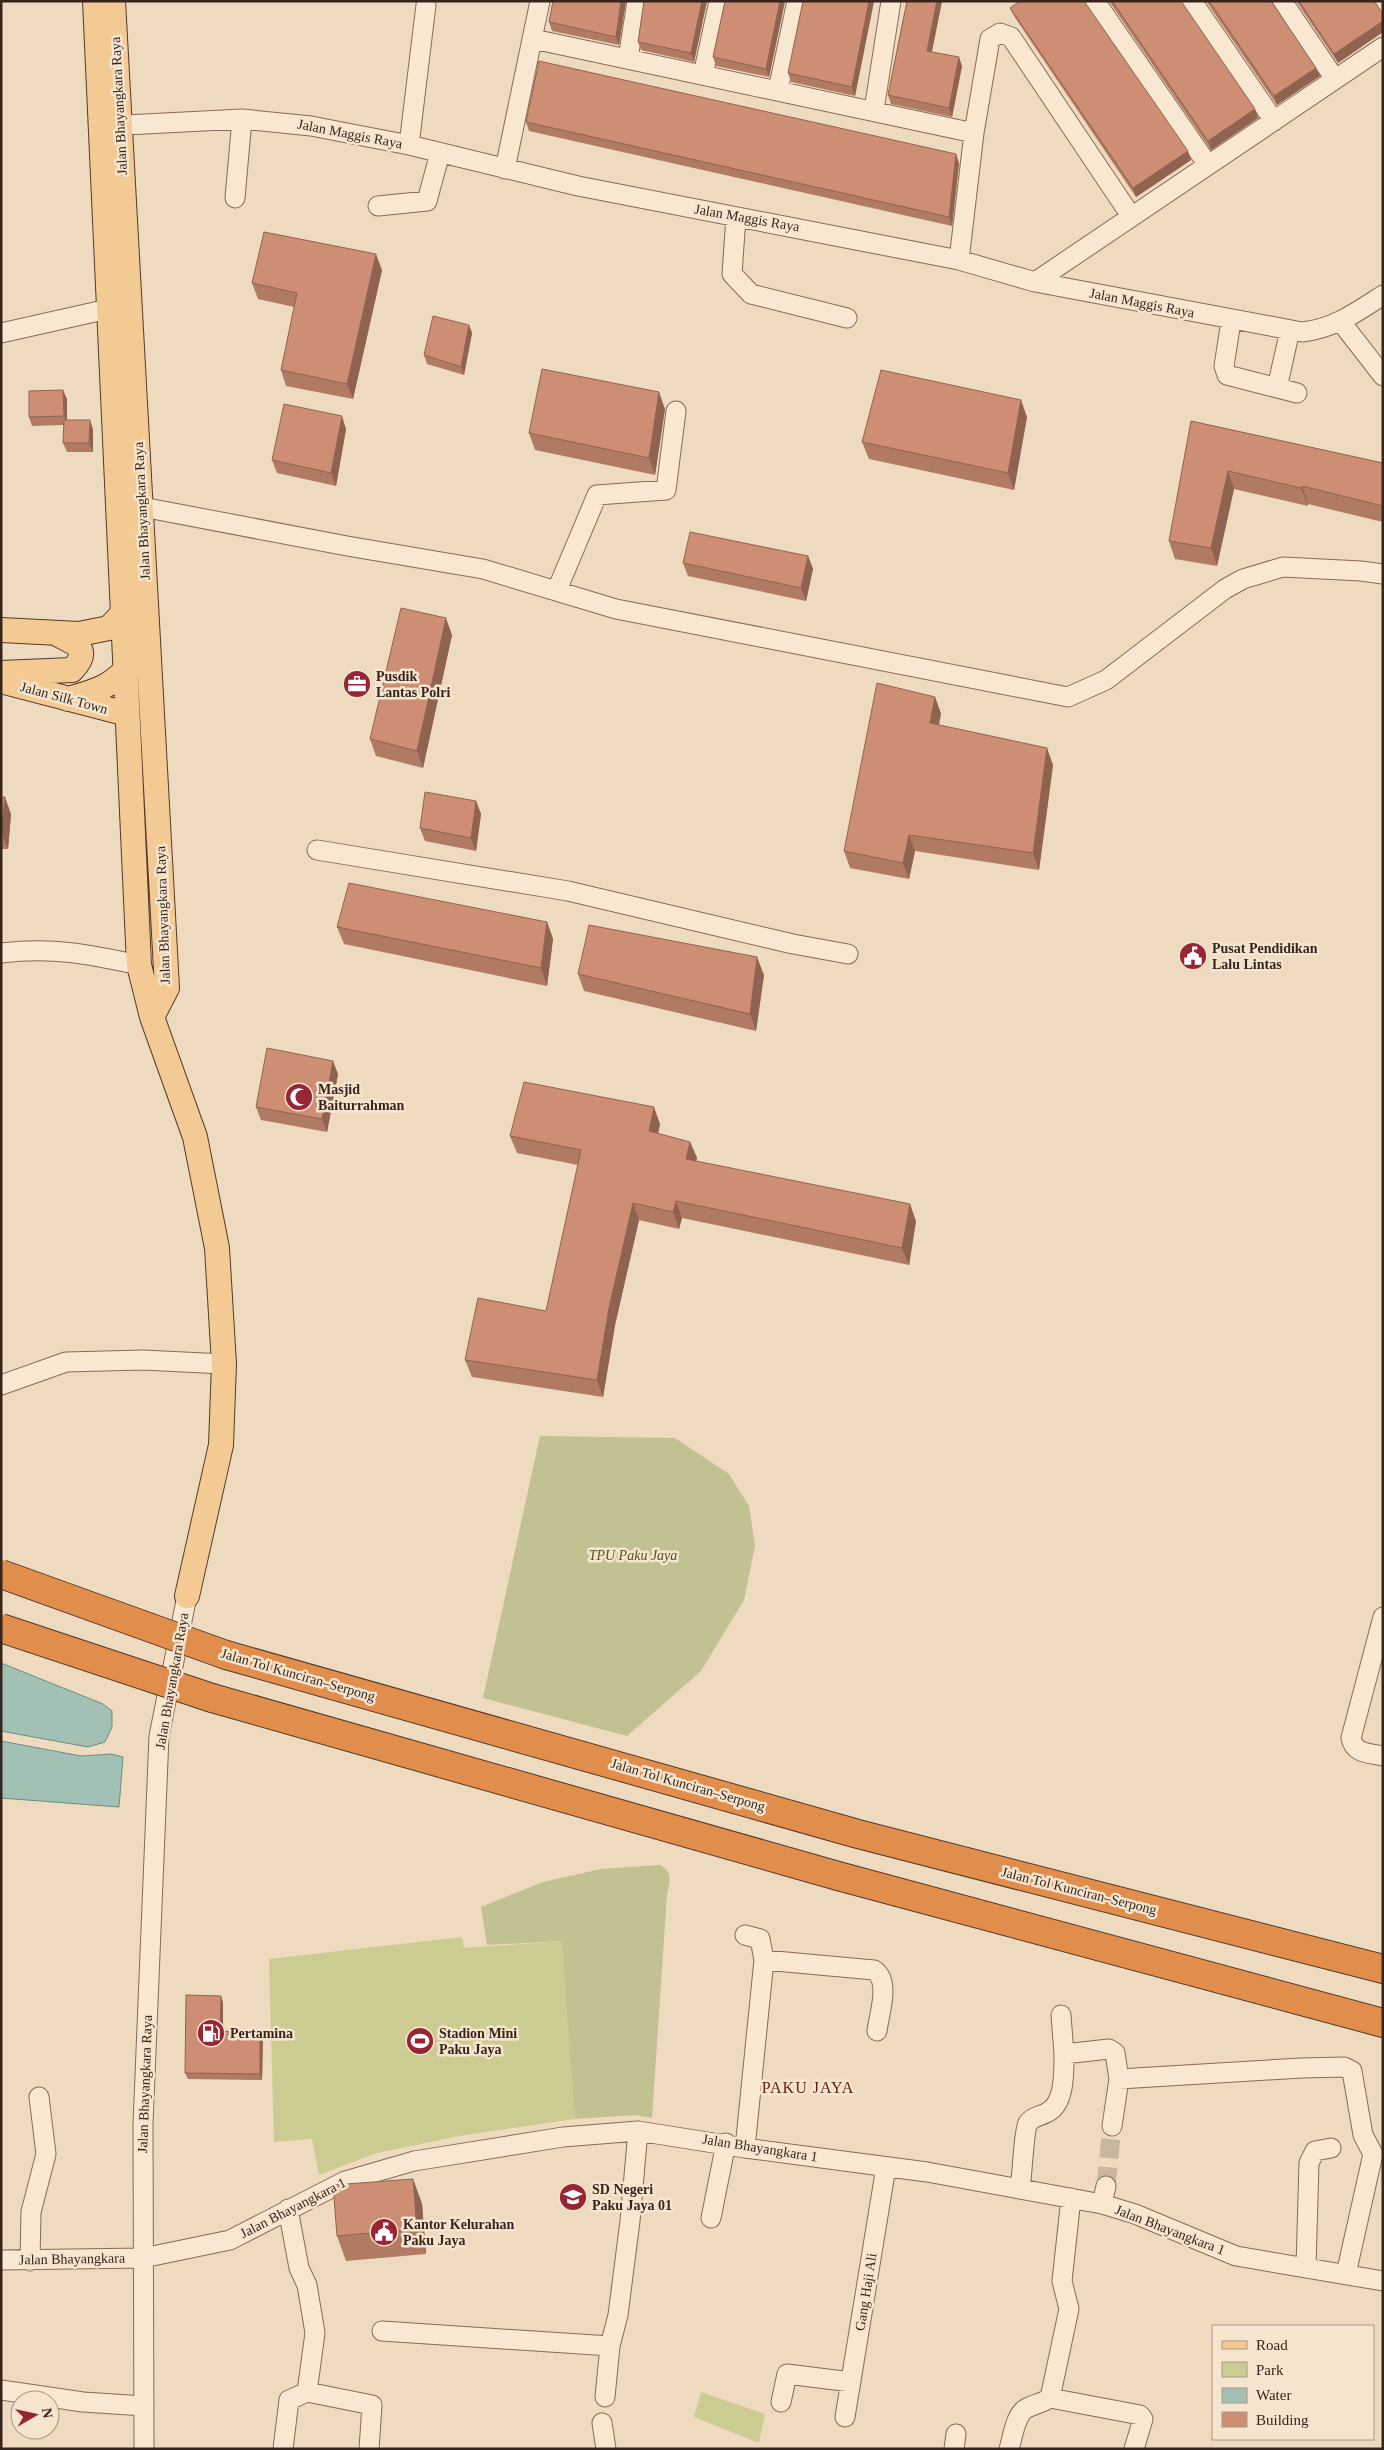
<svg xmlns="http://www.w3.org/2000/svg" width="1384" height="2450" viewBox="0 0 1384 2450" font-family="Georgia,serif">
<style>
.green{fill:#cccc92}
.cemetery{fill:#c1c192}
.water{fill:#a2c0b3;stroke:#698e80}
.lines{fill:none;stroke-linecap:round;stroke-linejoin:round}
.minor-tunnel{stroke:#c9b69e;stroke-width:19;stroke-dasharray:19 9;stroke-linecap:butt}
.minor-casing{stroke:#876a57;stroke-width:21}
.major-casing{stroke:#54392b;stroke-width:26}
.highway-casing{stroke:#54392b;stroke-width:30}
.minor{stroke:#f9e8d1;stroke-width:19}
.major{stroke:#f4ca94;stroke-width:24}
.highway{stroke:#e18d4c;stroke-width:28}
.highway-bridge-casing{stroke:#54392b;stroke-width:30;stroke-linecap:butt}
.highway-bridge{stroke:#e18d4c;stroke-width:28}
.wall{fill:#b17a63}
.shaded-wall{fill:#906350}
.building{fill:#ce8e73;stroke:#906350}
.labels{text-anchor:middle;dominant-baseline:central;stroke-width:5;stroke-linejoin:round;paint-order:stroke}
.street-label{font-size:14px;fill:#36251c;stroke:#f6e5ce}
.poi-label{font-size:14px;font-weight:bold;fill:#36251c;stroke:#f6e5ce;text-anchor:start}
.park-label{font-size:14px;font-style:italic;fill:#4d5322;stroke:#f6e5ce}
.quarter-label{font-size:16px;letter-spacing:1px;fill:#64201a;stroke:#f6e5ce}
</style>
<rect width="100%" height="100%" fill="#eedabe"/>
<path class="green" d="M 462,1937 L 464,1948 L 563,1941 L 575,2119 L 459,2136 L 377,2153 L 319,2175 L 312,2139 L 274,2142 L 269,1959 Z
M 701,2392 L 765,2414 L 759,2443 L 694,2417 Z"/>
<path class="cemetery" d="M 540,1436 L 675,1438 L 729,1474 L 749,1506 L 755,1546 L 744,1600 L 701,1671 L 627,1736 L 483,1698 Z
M 660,1865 C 673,1872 670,1881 667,1894 L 652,2118 L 636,2115 L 575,2119 L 562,1941 L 487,1945 L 481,1907 L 543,1882 L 601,1869 Z"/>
<path class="water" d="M 1,1663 L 103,1704 L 112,1711 L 112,1727 L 105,1742 L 88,1747 L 1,1731 Z
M 1,1741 L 81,1756 L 111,1754 L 123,1757 L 119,1807 L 1,1798 Z"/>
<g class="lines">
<path class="minor-tunnel" d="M 1106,2186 L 1112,2126"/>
<defs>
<path id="minor" d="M 1095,1 L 1208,165
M 1192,1 L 1274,121
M 1282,1 L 1335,79
M 533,39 L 974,133
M 628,59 L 637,1
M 703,75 L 719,1
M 778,90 L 797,1
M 874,110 L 891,1
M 106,126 L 242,119 L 311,126 L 409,145 L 578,186 L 959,260 L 1035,282 L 1302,332 C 1333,329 1357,312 1383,295
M 409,145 L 426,5
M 505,169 L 540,1
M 235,198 L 242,119
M 378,206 L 427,201 L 440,153
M 736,217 L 732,274 L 751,294 L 847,318
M 959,260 L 974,133 L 990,39 L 1000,33 L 1011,37 L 1131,216
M 1035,282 L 1383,47
M 1231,321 L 1224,366 L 1227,375 L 1297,393
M 1341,322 L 1383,376
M 1,333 L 108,309
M 1277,388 L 1290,330
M 142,507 L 347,546 L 483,569 L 616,609 L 1068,697 L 1106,680 L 1225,589 L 1243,579 L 1283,567 L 1361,571 L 1383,574
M 557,590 L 597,495 L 666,490 L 676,411
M 317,850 L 568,891 L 793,944 L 848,954
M 1,953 C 54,947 88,954 139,965
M 1,1385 L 66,1362 L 143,1360 L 224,1364
M 1383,1617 L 1351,1738 C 1354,1754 1369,1753 1383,1756
M 764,1960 L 874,1970 C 891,1981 879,2014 877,2031
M 1061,2015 L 1064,2054
M 1119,2079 L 1301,2068 L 1344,2067 L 1352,2071 L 1363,2135 L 1373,2154 L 1346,2274
M 745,2148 L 764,1960 L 760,1939 L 745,1935
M 1020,2189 C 1022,2177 1024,2130 1028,2123 C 1034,2115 1040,2117 1048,2112 C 1065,2103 1064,2071 1064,2054 L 1109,2049 L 1115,2053 L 1119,2079 L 1112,2126
M 1102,2204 L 1106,2186
M 288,2209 L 299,2268 L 307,2285 L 315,2333 L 307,2392
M 711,2218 L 726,2143
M 1,2260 L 143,2258 L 230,2240 L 345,2181 L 414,2161 L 563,2137 L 638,2131 L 745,2148 L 927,2172 L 1102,2204 L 1135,2214 L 1236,2256 L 1383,2281
M 30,2261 L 31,2212 L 46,2154 L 39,2097
M 1306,2267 L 1309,2163 L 1315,2151 L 1331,2148
M 382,2331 L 610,2346
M 1,2390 L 83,2402 L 144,2406
M 605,2397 L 610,2346 L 618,2315 L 630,2221 L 638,2131
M 1050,2398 L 1140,2415 L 1143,2419 L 1134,2449
M 781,2402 L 787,2374 L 851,2382
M 845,2417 L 886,2167
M 602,2423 L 606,2449
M 144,2449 L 143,2124 L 159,1736 L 187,1596
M 283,2449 L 289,2400 L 307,2392 L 372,2405 L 369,2449
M 954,2449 L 956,2434
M 1009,2449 C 1013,2437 1015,2414 1027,2408 C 1035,2404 1042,2403 1050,2398 L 1069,2309 L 1062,2281 L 1071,2198"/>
<path id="major" d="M 95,1 L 139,965 L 152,1017 L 195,1137 L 217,1248 L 224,1364 L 221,1445 L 187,1596
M 113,1 L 167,988 L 152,1017
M 1,630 L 79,634 L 109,628 L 123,613
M 1,673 L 72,670 C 93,648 74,643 55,633
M 1,681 L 127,714
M 68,699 C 96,691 113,687 132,662"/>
<path id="highway" d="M 226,1655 L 858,1834 L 1383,1969
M 212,1698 L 838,1876 L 1383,2023"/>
</defs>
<use href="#minor" class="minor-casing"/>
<use href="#major" class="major-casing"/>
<use href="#highway" class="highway-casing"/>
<use href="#minor" class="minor"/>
<use href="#major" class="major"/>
<use href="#highway" class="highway"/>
<defs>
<path id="highway-bridge" d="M 1,1574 L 226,1655
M 1,1628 L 212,1698"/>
</defs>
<use href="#highway-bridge" class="highway-bridge-casing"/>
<use href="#highway-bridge" class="highway-bridge"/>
</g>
<path class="wall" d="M 626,1 L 619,45 L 552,31 L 549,22 Z
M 644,1 L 707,1 L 694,62 L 641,50 L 638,42 Z
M 725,1 L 785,1 L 769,77 L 716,66 L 713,57 Z
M 874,1 L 855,96 L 791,82 L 788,73 Z
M 907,1 L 942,1 L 932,52 L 962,66 L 952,117 L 891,104 L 888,95 Z
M 1109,1 L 1182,1 L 1182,3 L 1258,118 L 1211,150 Z
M 1206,1 L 1272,1 L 1320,76 L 1277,105 Z
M 1296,1 L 1374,1 L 1383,14 L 1383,32 L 1338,63 Z
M 1085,3 L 1191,160 L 1136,197 L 1014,16 L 1010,8 Z
M 526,122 L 959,163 L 952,226 L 529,131 Z
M 382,270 L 353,399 L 286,386 L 281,370 L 294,307 L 258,299 L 252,283 Z
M 469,325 L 472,333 L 464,375 L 427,364 L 424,355 Z
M 67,399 L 67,420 L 93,429 L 93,452 L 67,452 L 63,443 L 64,425 L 32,426 L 29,417 Z
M 665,409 L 655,475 L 535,450 L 529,433 Z
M 1027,417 L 1014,490 L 869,459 L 862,442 Z
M 1191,421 L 1383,463 L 1383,522 L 1308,504 L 1308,506 L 1234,489 L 1217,566 L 1175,559 L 1169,541 Z
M 346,429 L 336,486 L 277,473 L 272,460 Z
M 808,556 L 813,569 L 806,601 L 688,576 L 683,563 Z
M 452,635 L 423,768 L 376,756 L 370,739 Z
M 935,697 L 941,714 L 938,725 L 1053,765 L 1039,870 L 915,851 L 909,879 L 850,868 L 844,851 Z
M 1,797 L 11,814 L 8,849 L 1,849 Z
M 476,801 L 481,814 L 476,851 L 425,841 L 420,828 Z
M 547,922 L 553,939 L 547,986 L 344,944 L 337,927 Z
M 578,974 L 764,975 L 756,1031 L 584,991 Z
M 338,1074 L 327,1132 L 261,1120 L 256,1107 Z
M 660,1124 L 658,1134 L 690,1142 L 697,1158 L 696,1161 L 916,1221 L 909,1265 L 682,1218 L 679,1229 L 639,1220 L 615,1325 L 603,1397 L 472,1377 L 465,1360 L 546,1311 L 578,1165 L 517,1153 L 510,1136 Z
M 223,2002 L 223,2031 L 260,2032 L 263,2038 L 262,2080 L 188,2079 L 185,2073 Z
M 413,2179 L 422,2204 L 426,2254 L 346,2261 L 337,2236 Z"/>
<path class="shaded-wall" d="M 621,1 L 626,1 L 619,45 L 616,37 Z
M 702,1 L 707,1 L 694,62 L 691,53 Z
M 780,1 L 785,1 L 769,77 L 766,69 Z
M 869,1 L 874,1 L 855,96 L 852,87 Z
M 937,1 L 942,1 L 930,60 L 927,51 Z
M 1383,21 L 1383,32 L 1338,63 L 1334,54 Z
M 959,57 L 962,66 L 952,117 L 949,108 Z
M 1316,68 L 1320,76 L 1277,105 L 1274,96 Z
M 1255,109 L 1258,118 L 1211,150 L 1208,141 Z
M 1188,151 L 1191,160 L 1136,197 L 1133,188 Z
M 956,154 L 959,163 L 952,226 L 949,217 Z
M 376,254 L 382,270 L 353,399 L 347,384 Z
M 469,325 L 472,333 L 464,375 L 461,367 Z
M 63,390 L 67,399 L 67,425 L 64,416 Z
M 659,392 L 665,409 L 655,475 L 649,458 Z
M 1021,400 L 1027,417 L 1014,490 L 1008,473 Z
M 342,416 L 346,429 L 336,486 L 331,473 Z
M 90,420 L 93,429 L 93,452 L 89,443 Z
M 1228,471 L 1234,489 L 1217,566 L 1211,548 Z
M 1302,486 L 1308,504 L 1308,506 L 1301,488 Z
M 808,556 L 813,569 L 806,601 L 801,588 Z
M 446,618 L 452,635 L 423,768 L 417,751 Z
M 935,697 L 941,714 L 936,740 L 930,723 Z
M 1047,748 L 1053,765 L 1039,870 L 1033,853 Z
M 5,797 L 11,814 L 8,849 L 1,832 Z
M 476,801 L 481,814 L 476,851 L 471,838 Z
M 909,835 L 915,851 L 909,879 L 903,863 Z
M 547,922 L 553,939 L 547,986 L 541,968 Z
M 757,957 L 764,975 L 756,1031 L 750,1014 Z
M 333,1061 L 338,1074 L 327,1132 L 322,1119 Z
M 654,1107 L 660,1124 L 655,1148 L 649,1131 Z
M 690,1142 L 697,1158 L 692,1176 L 686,1159 Z
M 676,1201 L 682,1218 L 679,1229 L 673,1212 Z
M 633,1203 L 639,1220 L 615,1325 L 603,1397 L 597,1380 L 609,1308 Z
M 910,1204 L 916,1221 L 909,1265 L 902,1248 Z
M 221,1996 L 223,2002 L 223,2038 L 220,2031 Z
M 260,2032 L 263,2038 L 262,2080 L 260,2074 Z
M 413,2179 L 422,2204 L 426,2254 L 417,2229 Z"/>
<path class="building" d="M 553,1 L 621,1 L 616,37 L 549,22 Z
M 644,1 L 702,1 L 691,53 L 638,42 Z
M 725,1 L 780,1 L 766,69 L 713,57 Z
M 803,1 L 869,1 L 852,87 L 788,73 Z
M 907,1 L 937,1 L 927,51 L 959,57 L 949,108 L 888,95 Z
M 1020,1 L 1084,1 L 1188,151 L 1133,188 L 1010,8 Z
M 1112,1 L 1181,1 L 1255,109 L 1208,141 Z
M 1209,1 L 1271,1 L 1316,68 L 1274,96 Z
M 1299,1 L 1374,1 L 1383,14 L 1383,21 L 1334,54 Z
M 539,61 L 956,154 L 949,217 L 526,122 Z
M 264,232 L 376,254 L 347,384 L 281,370 L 297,293 L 252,283 Z
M 433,316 L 469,325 L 461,367 L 424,355 Z
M 542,369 L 659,392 L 649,458 L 529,433 Z
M 881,370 L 1021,400 L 1008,473 L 862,442 Z
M 63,390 L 64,416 L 29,417 L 29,391 Z
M 284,404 L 342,416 L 331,473 L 272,460 Z
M 64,420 L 90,420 L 89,443 L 63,443 Z
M 1191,421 L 1383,463 L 1383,506 L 1302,486 L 1301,488 L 1228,471 L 1211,548 L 1169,541 Z
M 690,532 L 808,556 L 801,588 L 683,563 Z
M 401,608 L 446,618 L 417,751 L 370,739 Z
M 877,683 L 935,697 L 930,723 L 1047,748 L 1033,853 L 909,835 L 903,863 L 844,851 Z
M 425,792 L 476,801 L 471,838 L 420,828 Z
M 1,797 L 5,797 L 1,832 Z
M 349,883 L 547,922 L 541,968 L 337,927 Z
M 589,925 L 757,957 L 750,1014 L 578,974 Z
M 267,1048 L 333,1061 L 322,1119 L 256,1107 Z
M 524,1082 L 654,1107 L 649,1131 L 690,1142 L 686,1159 L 910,1204 L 902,1248 L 676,1201 L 673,1212 L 633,1203 L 609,1308 L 597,1380 L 465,1360 L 478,1298 L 546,1311 L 581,1150 L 510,1136 Z
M 186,1995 L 221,1996 L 220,2031 L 260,2032 L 260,2074 L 185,2073 Z
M 413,2179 L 417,2229 L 337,2236 L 333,2185 Z"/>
<defs>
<symbol id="office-disc" viewBox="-11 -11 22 22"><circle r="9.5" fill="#972534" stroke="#f6e5ce"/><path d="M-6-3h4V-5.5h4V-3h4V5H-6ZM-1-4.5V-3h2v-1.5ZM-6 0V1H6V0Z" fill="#fff"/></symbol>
<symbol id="civic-disc" viewBox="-11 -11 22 22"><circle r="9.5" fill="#972534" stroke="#f6e5ce"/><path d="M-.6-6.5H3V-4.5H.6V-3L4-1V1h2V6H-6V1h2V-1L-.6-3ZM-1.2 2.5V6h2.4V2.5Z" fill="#fff"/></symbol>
<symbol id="mosque-disc" viewBox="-11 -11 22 22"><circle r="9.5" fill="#972534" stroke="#f6e5ce"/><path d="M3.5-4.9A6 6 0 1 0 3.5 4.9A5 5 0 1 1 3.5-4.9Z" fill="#fff"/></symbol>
<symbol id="fuel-disc" viewBox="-11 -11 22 22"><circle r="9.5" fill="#972534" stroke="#f6e5ce"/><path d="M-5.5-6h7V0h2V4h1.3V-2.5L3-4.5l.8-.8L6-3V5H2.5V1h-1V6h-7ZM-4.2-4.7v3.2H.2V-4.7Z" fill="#fff"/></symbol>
<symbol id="stadium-disc" viewBox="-11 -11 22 22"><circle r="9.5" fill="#972534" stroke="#f6e5ce"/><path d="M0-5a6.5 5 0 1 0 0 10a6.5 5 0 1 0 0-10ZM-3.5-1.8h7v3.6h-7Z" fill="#fff"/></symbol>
<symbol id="school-disc" viewBox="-11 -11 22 22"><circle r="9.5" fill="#972534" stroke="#f6e5ce"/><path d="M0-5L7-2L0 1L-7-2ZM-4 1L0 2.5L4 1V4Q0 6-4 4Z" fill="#fff"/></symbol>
</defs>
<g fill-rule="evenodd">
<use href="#office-disc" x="341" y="668" width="32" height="32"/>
<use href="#civic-disc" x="1177" y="940" width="32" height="32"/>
<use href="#mosque-disc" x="283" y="1081" width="32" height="32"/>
<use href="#fuel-disc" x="195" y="2017" width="32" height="32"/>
<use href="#stadium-disc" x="404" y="2025" width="32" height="32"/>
<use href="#school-disc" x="557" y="2181" width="32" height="32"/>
<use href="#civic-disc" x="368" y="2216" width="32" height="32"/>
</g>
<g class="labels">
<g class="street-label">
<text transform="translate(119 106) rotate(-93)">Jalan Bhayangkara Raya</text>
<text transform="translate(350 134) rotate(11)">Jalan Maggis Raya</text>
<text transform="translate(747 218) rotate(10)">Jalan Maggis Raya</text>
<text transform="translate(1142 303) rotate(11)">Jalan Maggis Raya</text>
<text transform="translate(142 511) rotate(-93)">Jalan Bhayangkara Raya</text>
<text transform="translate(64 698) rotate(15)">Jalan Silk Town</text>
<text transform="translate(163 915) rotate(-92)">Jalan Bhayangkara Raya</text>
<text transform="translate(298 1675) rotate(16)">Jalan Tol Kunciran–Serpong</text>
<text transform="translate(172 1681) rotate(-80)">Jalan Bhayangkara Raya</text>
<text transform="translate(688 1785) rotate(16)">Jalan Tol Kunciran–Serpong</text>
<text transform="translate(1079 1891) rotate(14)">Jalan Tol Kunciran–Serpong</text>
<text transform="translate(145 2084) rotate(-88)">Jalan Bhayangkara Raya</text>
<text transform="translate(760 2148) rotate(9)">Jalan Bhayangkara 1</text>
<text transform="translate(293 2208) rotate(-27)">Jalan Bhayangkara 1</text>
<text transform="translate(1170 2230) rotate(21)">Jalan Bhayangkara 1</text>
<text transform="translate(72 2259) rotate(-1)">Jalan Bhayangkara</text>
<text transform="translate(866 2292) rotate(-81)">Gang Haji Ali</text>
</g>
<g class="poi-label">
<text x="376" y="676">Pusdik<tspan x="376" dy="16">Lantas Polri</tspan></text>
<text x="1212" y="948">Pusat Pendidikan<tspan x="1212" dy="16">Lalu Lintas</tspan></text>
<text x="318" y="1089">Masjid<tspan x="318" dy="16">Baiturrahman</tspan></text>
<text x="230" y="2033">Pertamina</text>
<text x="439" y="2033">Stadion Mini<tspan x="439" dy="16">Paku Jaya</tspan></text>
<text x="592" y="2189">SD Negeri<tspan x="592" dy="16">Paku Jaya 01</tspan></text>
<text x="403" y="2224">Kantor Kelurahan<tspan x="403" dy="16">Paku Jaya</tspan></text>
</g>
<g class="park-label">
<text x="633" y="1555">TPU Paku Jaya</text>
</g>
<g class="quarter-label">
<text x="808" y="2087">PAKU JAYA</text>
</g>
</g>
<rect width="1384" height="2450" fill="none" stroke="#36251c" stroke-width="5"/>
<rect x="1212" y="2325" width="162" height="115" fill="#f6e5ce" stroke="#a99887"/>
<rect x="1222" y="2341" width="25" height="8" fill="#f4ca94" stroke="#a99887"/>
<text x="1256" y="2350" font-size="15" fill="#36251c">Road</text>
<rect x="1222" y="2362" width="25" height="15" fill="#cccc92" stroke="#a99887"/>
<text x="1256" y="2375" font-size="15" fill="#36251c">Park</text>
<rect x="1222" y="2388" width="25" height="15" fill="#a2c0b3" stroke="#a99887"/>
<text x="1256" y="2400" font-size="15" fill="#36251c">Water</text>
<rect x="1222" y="2412" width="25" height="15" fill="#ce8e73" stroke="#a99887"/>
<text x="1256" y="2425" font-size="15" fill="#36251c">Building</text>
<g transform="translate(35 2415) rotate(81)"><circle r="24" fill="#f6e5ce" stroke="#a99887"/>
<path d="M0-4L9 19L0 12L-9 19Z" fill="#972534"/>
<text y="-8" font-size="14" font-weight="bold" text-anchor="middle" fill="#36251c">N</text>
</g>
</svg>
